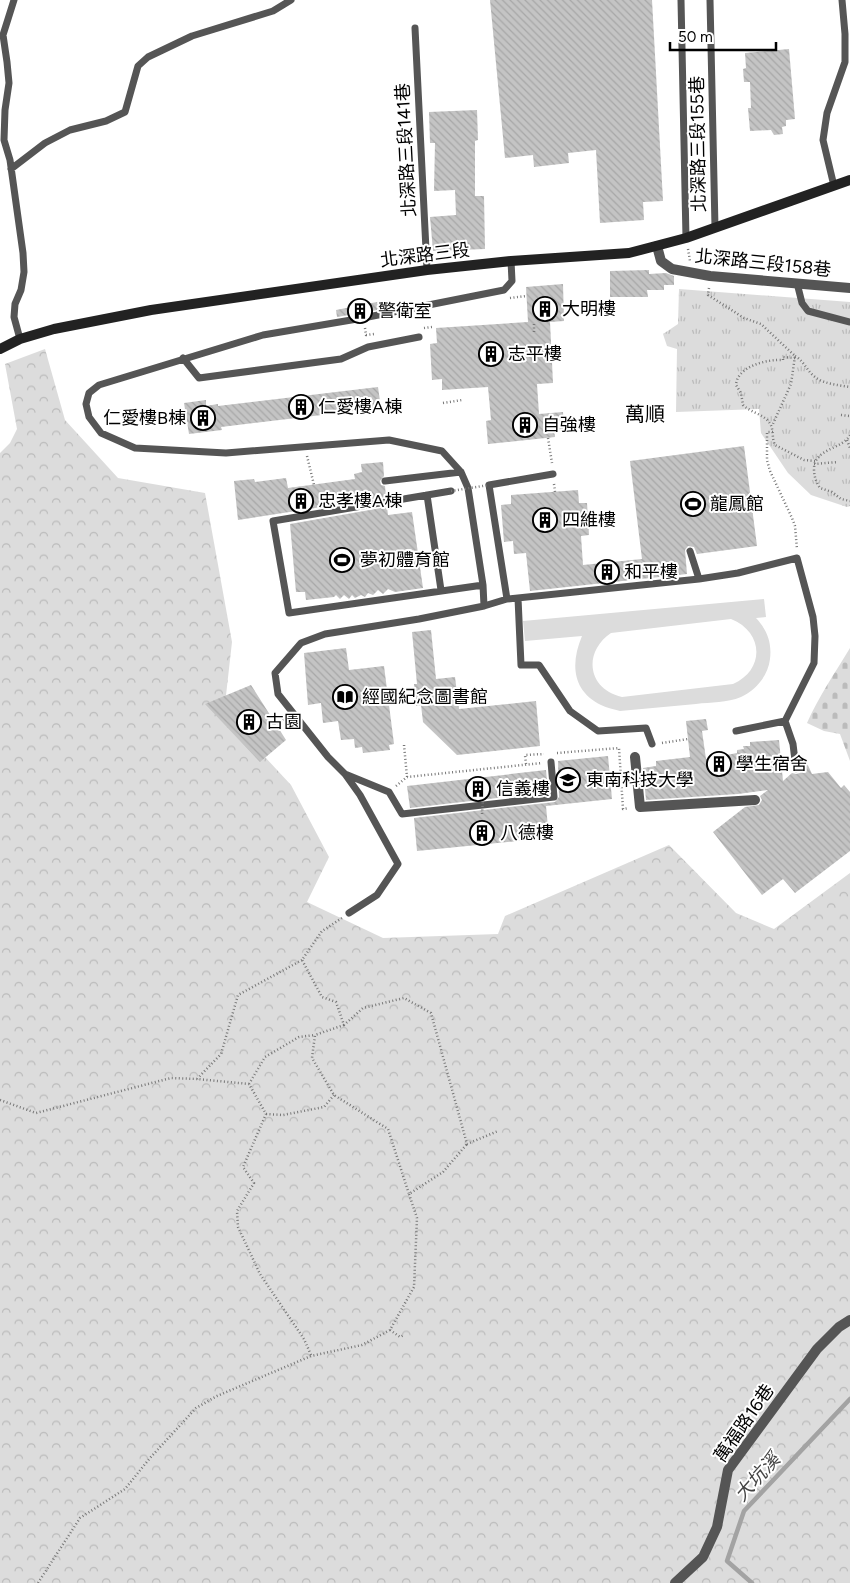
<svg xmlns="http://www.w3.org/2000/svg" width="850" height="1583" viewBox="0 0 850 1583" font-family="Figtree,'Noto Sans TC',sans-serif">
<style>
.forest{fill:url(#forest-crowns)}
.cemetery{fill:url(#cemetery-stones)}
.park{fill:url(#park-tufts)}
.pitch{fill:#dcdcdc;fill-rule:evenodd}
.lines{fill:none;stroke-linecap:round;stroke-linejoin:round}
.stream{stroke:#a3a3a3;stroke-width:4.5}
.building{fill:url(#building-back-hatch)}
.path{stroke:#777;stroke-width:2.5;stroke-dasharray:1 2.5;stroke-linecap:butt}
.lane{stroke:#555;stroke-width:7}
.street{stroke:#555;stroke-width:10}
.secondary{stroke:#222;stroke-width:10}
.path-bridge{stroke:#777;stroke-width:2.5;stroke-dasharray:1 2.5;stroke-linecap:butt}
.labels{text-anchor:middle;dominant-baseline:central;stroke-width:4;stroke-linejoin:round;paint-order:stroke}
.street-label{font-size:18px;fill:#000;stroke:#fff}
.poi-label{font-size:18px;fill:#000;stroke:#fff;text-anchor:start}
.water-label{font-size:19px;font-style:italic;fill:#444;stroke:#fff}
.quarter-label{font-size:20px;fill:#000;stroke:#fff}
</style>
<defs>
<pattern id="forest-crowns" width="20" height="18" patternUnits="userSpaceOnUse" patternTransform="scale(1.25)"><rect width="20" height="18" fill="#dcdcdc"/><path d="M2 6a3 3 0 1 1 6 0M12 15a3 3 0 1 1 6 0" fill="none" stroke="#bbb"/></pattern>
<pattern id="cemetery-stones" width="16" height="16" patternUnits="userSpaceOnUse" patternTransform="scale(1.25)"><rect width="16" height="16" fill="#dcdcdc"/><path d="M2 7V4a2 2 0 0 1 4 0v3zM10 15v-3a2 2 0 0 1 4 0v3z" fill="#bbb"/></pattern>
<pattern id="park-tufts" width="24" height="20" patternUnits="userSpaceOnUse" patternTransform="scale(1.25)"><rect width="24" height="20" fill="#dcdcdc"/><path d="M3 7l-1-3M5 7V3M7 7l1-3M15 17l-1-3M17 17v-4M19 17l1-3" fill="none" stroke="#bbb"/></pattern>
<pattern id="building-back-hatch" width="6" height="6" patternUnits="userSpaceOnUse" patternTransform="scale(1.25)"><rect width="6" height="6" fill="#c4c4c4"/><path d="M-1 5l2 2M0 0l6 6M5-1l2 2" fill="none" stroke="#a7a7a7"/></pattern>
</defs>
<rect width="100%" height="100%" fill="#fff"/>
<path class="forest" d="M 45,349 L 65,420 L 118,478 L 205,493 L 232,642 L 224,713 L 291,785 L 329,857 L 307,902 L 383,938 L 498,934 L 505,916 L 669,845 L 736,913 L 774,929 L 850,873 L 850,1583 L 0,1583 L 0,453 L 10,443 L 17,429 L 5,364 Z"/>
<path class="cemetery" d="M 850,648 L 850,761 L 840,734 L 824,731 L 807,723 C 819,696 835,673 850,648 Z"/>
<path class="park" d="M 679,289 L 850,302 L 850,506 L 847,507 L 811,495 L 788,473 L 761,433 L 759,409 L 676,412 L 677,349 L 667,346 L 663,334 L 678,324 Z"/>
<path class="pitch" d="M 764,599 L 766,617 L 756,618 C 767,630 772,642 770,659 C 768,676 756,690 741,697 C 727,703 711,702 696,704 C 671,706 645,709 620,711 C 614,709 607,708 601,705 C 571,690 571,662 582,636 L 525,641 L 523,621 ZM 731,619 C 764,632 765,670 733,684 L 622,697 C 587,689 583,652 611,633 Z"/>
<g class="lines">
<path class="stream" d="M 752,1583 L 727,1561 L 744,1511 L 850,1399"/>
</g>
<path class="building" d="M 490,0 L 652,0 L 663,201 L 643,202 L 644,220 L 600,223 L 596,150 L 568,153 L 569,163 L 534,167 L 533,155 L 505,158 Z
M 789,49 L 795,119 L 786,120 L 786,126 L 782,127 L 783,134 L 774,135 L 771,130 L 750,131 L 748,108 L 751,108 L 750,82 L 744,82 L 743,69 L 746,68 L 745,53 Z
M 477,110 L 478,140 L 475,141 L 475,196 L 484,196 L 485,249 L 433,251 L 430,217 L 456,215 L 455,190 L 434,191 L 435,143 L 430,143 L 429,112 Z
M 649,270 L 649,274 L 666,273 L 674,276 L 674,285 L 664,285 L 664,290 L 647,290 L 648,297 L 610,297 L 610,271 Z
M 563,284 L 564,321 L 550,322 L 553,383 L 537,384 L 539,414 L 563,412 L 564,429 L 554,430 L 555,437 L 488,444 L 486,421 L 491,420 L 488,387 L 442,390 L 442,379 L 432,380 L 430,344 L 437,343 L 436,328 L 528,322 L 526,287 Z
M 382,301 L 383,309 L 337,317 L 336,310 Z
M 378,387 L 381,408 L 221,427 L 222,430 L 189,434 L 184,403 L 206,400 L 206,406 L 218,404 L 218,406 Z
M 744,446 L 757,546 L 697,554 L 694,547 L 688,546 L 685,550 L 687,574 L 530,591 L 526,553 L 514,554 L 513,541 L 504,542 L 501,505 L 511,504 L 511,495 L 578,490 L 579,503 L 587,503 L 589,535 L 581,536 L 583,565 L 642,559 L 630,461 Z
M 383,462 L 384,476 L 380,481 L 381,485 L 385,486 L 386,497 L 238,520 L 234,481 L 254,479 L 255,482 L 286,478 L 288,488 L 355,479 L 354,474 L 362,472 L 361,464 Z
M 387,507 L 388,515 L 412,512 L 423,588 L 395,592 L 388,589 L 383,594 L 378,590 L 373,595 L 368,593 L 365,597 L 361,595 L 355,598 L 352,595 L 349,599 L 344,595 L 340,599 L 336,595 L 334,597 L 306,600 L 305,592 L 296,592 L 290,524 Z
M 431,630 L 436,679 L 455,677 L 459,709 L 536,701 L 540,746 L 457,755 L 423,722 L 421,705 L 416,706 L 414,684 L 417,684 L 412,632 Z
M 346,648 L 349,670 L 384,666 L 394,744 L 389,745 L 390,750 L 363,753 L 362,747 L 355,748 L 354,739 L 341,740 L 338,721 L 323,723 L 321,703 L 308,705 L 304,653 Z
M 251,685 L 286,740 L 260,762 L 205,704 Z
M 706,719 L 708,730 L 702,731 L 706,759 L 737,753 L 737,750 L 744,749 L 743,746 L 750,746 L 750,742 L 779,740 L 783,781 L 792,773 L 796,774 L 800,773 L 801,765 L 806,761 L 812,774 L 828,772 L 841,788 L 844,785 L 850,792 L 850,851 L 795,893 L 783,879 L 762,895 L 713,832 L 745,807 L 759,805 L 762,800 L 760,796 L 768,790 L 738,794 L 646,800 L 643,768 L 656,766 L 656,761 L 690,757 L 686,721 Z
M 608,756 L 612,799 L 546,806 L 549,838 L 417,851 L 414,818 L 555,802 L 559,797 L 558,761 Z
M 546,770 L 548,792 L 410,808 L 407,786 Z"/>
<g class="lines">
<path class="path" d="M 688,249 L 690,261
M 709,288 L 708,295 L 744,318 L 761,324 L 795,356 L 791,384 L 772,426
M 510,298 L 526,296
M 365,328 L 366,335 L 374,334
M 424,328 L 432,327
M 534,332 L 534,323
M 795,356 C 804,361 807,371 815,377 C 824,384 838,385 850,387
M 795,358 L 783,357 L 783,360 C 768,359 737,366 736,385 L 741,393 L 743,405 C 750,412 762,414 768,421 C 775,428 771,438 775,445 L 804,460 L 815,461
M 443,403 L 462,400
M 841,415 L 850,416
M 773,432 L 767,432 L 767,460 L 770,471 L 792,518 L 795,526 L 797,549
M 850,435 C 842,450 814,448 814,469 C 814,476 816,482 820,488 L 832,492 L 841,499 L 850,501
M 548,438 L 552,463
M 847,440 L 850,448
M 307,456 L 314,485
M 814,464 L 838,462
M 554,484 L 555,492
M 278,725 L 285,718
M 662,743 L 688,739
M 404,745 L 407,777
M 557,753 L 619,748 L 623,809 L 629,808
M 526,764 L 525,755 L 544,754
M 396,786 L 407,777 L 542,763
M 342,918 L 322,931 L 302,960 L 322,997 L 336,1002 L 344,1025 L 363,1008 L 404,998 L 431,1013 L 467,1144 L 498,1131
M 302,960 L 238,995 L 221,1054 L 197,1079 L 249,1084 L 266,1114 L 243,1167 L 254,1183 L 237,1211 L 238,1227 L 260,1274 L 304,1339 L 311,1355
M 344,1025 L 315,1035 L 312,1058 L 334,1095 L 388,1129 L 409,1194 L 443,1172 L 467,1144
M 249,1084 L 265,1057 L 299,1037 L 315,1035
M 0,1100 L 36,1113 L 171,1078 L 197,1079
M 266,1114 L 283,1115 L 324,1107 L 334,1095
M 390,1330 L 400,1337 L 404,1335
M 38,1583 L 80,1518 L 125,1489 L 150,1458 L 196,1408 L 217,1396 L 311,1356 L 362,1345 L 390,1330 L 414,1287 L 417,1218 L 409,1194"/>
<path class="lane" d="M 14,0 L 3,35 L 7,62 L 9,83 L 5,110 L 4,140 L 10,160 L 23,253 L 24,272 L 21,290 L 15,304 L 14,317 L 20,339
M 681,0 L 686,238
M 710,0 L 715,227
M 415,28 L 427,270
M 11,169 L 45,143 L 70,130 L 106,121 L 125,112 L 138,66 L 148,57 L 192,36 L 273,11 L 291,0
M 834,186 L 823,140 L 827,113 L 845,62 L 845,34 L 842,0
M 511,261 L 512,281 L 504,290 L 363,318 L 263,335 L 99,385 L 89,393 L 86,404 L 89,417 L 101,433 L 135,448 L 226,453 L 389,440 L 442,451 L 461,472 L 468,488 L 483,585 L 484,606 L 419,619 L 325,634 L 301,643 L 275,673 L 278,694 L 328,757 L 345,774 L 389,792 L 402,814 L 554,797 L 551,762
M 797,283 L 802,303 L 808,311 L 850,322
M 183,358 L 199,378 L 341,359 L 368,347 L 419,337
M 385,481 L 461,472
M 451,491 L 273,521 L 289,613 L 483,585
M 427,495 L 441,590
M 690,551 L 699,579
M 518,598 L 521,665 L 539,665 L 570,711 L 598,731 L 646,728 L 652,744
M 507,599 L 489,485 L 553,474
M 484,606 L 507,599 L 699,579 L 738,573 L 797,558 L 813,617 L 815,636 L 814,663 L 785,721 L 793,744 L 796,769
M 736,731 L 785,721
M 345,774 L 360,795 L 398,864 L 377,895 L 349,913"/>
<path class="street" d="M 657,246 L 661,261 L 672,269 L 710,276 L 850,288
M 635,757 L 640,807 L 755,800
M 675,1583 L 703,1557 L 717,1527 L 728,1470 L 817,1349 L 839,1327 L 850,1320"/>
<path class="secondary" d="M 0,349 L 20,339 L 54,329 L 151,310 L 427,270 L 511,261 L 629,253 L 686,238 L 850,180"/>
<path class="path-bridge" d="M 451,491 L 489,485
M 482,814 L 483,799"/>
</g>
<defs>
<symbol id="building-ring" viewBox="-11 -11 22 22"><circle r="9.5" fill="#fff" stroke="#000" stroke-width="1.5"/><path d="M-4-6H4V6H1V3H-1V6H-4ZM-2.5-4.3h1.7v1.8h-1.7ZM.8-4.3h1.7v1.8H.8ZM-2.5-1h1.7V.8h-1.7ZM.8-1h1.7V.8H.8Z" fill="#000"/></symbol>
<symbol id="stadium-ring" viewBox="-11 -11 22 22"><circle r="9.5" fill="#fff" stroke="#000" stroke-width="1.5"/><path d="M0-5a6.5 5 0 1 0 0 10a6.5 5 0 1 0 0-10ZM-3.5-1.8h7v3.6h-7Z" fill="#000"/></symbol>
<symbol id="library-ring" viewBox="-11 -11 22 22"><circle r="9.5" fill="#fff" stroke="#000" stroke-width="1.5"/><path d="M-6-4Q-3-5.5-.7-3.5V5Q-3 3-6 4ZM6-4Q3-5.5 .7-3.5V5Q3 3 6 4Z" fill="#000"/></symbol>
<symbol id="university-ring" viewBox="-11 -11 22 22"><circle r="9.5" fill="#fff" stroke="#000" stroke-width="1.5"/><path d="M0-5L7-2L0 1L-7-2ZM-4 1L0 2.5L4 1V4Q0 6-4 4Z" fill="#000"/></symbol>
</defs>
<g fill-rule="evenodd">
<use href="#building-ring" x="531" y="295" width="28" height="28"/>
<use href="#building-ring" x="346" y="297" width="28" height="28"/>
<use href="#building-ring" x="477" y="340" width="28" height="28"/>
<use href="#building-ring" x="287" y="393" width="28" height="28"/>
<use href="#building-ring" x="189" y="404" width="28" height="28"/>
<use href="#building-ring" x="511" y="411" width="28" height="28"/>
<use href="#building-ring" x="287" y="487" width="28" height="28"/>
<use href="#stadium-ring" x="679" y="490" width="28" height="28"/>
<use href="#building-ring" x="531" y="506" width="28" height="28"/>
<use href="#stadium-ring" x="328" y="546" width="28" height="28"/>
<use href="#building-ring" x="593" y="558" width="28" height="28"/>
<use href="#library-ring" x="331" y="683" width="28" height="28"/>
<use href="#building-ring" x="235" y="708" width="28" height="28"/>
<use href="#building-ring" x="705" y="750" width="28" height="28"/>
<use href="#university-ring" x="554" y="766" width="28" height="28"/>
<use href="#building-ring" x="464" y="775" width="28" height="28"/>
<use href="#building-ring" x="468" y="819" width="28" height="28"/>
</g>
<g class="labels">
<g class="street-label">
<text transform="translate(698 144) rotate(-91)">北深路三段155巷</text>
<text transform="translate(406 150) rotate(-93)">北深路三段141巷</text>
<text transform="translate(425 255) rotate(-7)">北深路三段</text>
<text transform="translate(763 263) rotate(6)">北深路三段158巷</text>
<text transform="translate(744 1423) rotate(-55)">萬福路16巷</text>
</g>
<g class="poi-label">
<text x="562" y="309">大明樓</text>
<text x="378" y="311">警衛室</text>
<text x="508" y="354">志平樓</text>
<text x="318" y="407">仁愛樓A棟</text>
<text x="186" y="418" text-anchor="end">仁愛樓B棟</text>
<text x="542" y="425">自強樓</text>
<text x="318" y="501">忠孝樓A棟</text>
<text x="710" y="504">龍鳳館</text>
<text x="562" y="520">四維樓</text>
<text x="360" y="560">夢初體育館</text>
<text x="624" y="572">和平樓</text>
<text x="362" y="697">經國紀念圖書館</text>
<text x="266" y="722">古園</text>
<text x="736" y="764">學生宿舍</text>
<text x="586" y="780">東南科技大學</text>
<text x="496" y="789">信義樓</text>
<text x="500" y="833">八德樓</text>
</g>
<g class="water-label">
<text transform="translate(757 1477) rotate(-48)">大坑溪</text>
</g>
<g class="quarter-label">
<text x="645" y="414">萬順</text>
</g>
</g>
<path d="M670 42v8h106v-8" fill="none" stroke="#000000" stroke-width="2.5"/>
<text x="678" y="42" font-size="15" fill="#000000" stroke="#ffffff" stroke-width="4" paint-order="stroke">50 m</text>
</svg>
